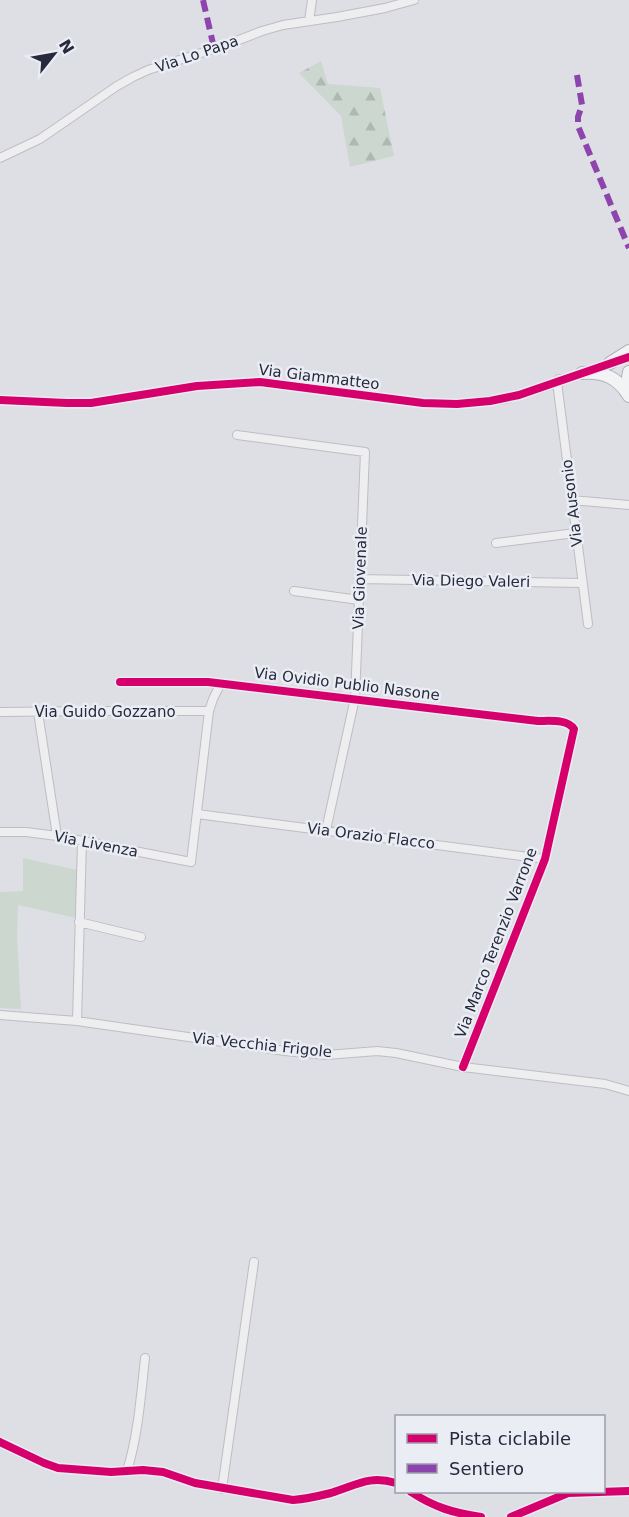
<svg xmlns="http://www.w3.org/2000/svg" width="629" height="1517" viewBox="0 0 629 1517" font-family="'DejaVu Sans',sans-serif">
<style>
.grass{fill:#ccd7cf}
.forest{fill:url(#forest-firs)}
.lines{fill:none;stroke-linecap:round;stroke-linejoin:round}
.minor-casing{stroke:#bdbdc2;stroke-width:10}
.highway-casing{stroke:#b1b2b8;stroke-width:14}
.minor{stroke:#eeeef1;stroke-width:8}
.highway{stroke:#f2f3f5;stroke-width:12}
.quiet{stroke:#8e44ad;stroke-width:6;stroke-dasharray:12 6;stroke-linecap:butt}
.cycleway-casing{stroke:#ebedf4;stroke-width:11}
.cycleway{stroke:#d6006c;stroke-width:8}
.labels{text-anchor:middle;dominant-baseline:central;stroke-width:5;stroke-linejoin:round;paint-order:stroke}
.street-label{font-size:15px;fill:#262a3c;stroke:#ebedf4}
</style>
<defs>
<pattern id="forest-firs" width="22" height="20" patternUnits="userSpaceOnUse" patternTransform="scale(1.5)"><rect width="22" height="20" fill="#ccd7cf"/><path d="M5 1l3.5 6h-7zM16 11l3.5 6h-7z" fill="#afb9b3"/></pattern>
</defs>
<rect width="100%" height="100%" fill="#dedfe4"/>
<path class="grass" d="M 23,858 L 77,870 L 76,918 L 18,905 L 17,937 L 21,1009 L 0,1008 L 0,892 L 23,891 Z"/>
<path class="forest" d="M 321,61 L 328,84 L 380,88 L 394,156 L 350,167 L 341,116 L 299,73 Z"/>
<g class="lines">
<defs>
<path id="minor" d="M 309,21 L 312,0
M 0,158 L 40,139 L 117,86 L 133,77 L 148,70 L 226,45 L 262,31 L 283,25 L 337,17 L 385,8 L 414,0
M 559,379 L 557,382 L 588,624
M 0,400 L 67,403 L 91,403 L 197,386 L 260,382 L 423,403 L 457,404 L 505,399 L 538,389 L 614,362
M 237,435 L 365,452 L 355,698 L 326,830
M 571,500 L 629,505
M 496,543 L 575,533
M 360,579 L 582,583
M 294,591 L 359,600
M 120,682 L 208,682 L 538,721 C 551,721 567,719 574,729 L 545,859 L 463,1067
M 0,712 L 95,711 L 209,711
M 38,712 L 57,836
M 197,814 L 545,859
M 0,832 L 26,832 L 57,836 L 191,862 L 209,711 L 213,699 L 221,683
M 79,922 L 141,937
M 0,1015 L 77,1021 L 285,1051 L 327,1055 L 377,1051 L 396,1053 L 463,1067 L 605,1084 L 629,1091
M 77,1021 L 82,841
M 0,1442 L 44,1463 L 58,1468 L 111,1472 L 143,1470 L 163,1472 L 195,1483 L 293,1500 C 306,1499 319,1496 331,1493 C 357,1485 369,1475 396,1483
M 127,1471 C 138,1436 141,1395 145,1358
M 222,1489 L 254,1262
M 411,1492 C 434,1507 453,1513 481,1517
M 511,1517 L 568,1493 L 629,1491"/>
<path id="highway" d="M 610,363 L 629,351
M 629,372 L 628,378 L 629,391
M 582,373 C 604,371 618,378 629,396"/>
</defs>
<use href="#minor" class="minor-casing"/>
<use href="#highway" class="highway-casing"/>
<use href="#minor" class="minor"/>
<use href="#highway" class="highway"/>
<path class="quiet" d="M 203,0 L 214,48
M 577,75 L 582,105 L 578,117 L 578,126 L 629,248"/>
<defs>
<path id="cycleway" d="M 0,400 L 67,403 L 91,403 L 197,386 L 260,382 L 423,403 L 457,404 L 490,401 L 519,395 L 629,357
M 120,682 L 208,682 L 538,721 C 551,721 567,719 574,729 L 545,859 L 463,1067
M 0,1442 L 44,1463 L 58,1468 L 111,1472 L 143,1470 L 163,1472 L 195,1483 L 293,1500 C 306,1499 319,1496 331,1493 C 357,1485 369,1475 396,1483
M 411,1492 C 434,1507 453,1513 481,1517
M 511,1517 L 568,1493 L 629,1491"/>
</defs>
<use href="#cycleway" class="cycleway-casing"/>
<use href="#cycleway" class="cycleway"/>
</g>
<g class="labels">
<g class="street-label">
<text transform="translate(197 54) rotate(-19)">Via Lo Papa</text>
<text transform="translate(319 377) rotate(7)">Via Giammatteo</text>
<text transform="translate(572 503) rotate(-97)">Via Ausonio</text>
<text transform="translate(360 578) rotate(-88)">Via Giovenale</text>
<text transform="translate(471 581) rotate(1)">Via Diego Valeri</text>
<text transform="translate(347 684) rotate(7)">Via Ovidio Publio Nasone</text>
<text x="105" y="712">Via Guido Gozzano</text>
<text transform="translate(371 836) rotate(7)">Via Orazio Flacco</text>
<text transform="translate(96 844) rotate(11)">Via Livenza</text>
<text transform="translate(496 943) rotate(-69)">Via Marco Terenzio Varrone</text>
<text transform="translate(262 1045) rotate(6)">Via Vecchia Frigole</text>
</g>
</g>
<rect x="395" y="1415" width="210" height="78" fill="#ebedf4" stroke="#9c9faa" stroke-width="1.5"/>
<rect x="407" y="1434" width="30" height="9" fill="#d6006c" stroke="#9c9faa" stroke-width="1.5"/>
<text x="449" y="1445" font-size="18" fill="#262a3c">Pista ciclabile</text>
<rect x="407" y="1464" width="30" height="9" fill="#8e44ad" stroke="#9c9faa" stroke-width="1.5"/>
<text x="449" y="1475" font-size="18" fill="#262a3c">Sentiero</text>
<g transform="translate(54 54) rotate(59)" stroke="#ebedf4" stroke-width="4.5" paint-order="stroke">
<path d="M0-4.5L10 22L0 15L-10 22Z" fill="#262a3c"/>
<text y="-9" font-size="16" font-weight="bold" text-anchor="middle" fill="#262a3c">N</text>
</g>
</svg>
